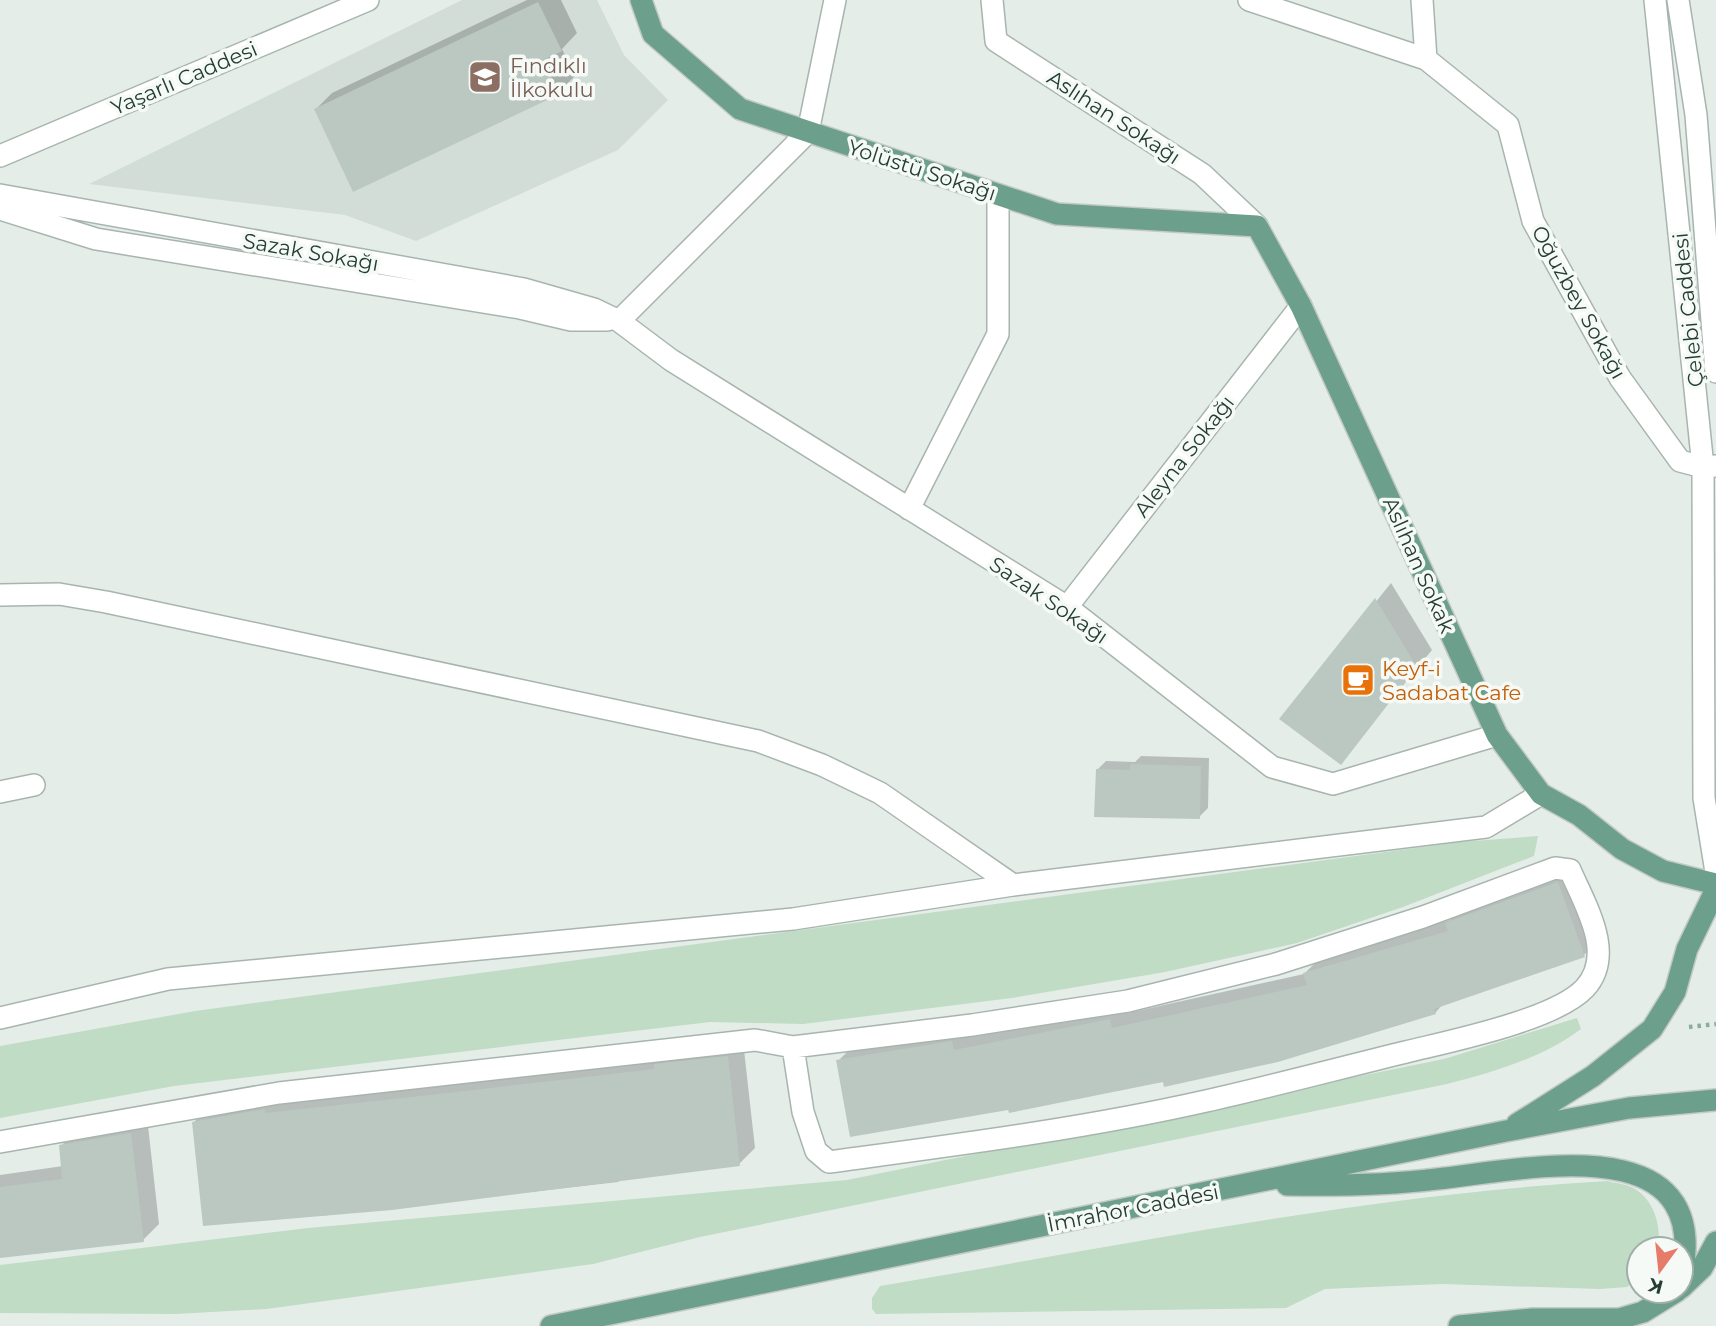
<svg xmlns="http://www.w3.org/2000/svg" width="1716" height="1326" viewBox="0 0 1716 1326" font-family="Montserrat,sans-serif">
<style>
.built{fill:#d3ddd8}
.green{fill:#c0dcc5}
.shadow{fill:#0003}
.building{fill:#bbc8c1}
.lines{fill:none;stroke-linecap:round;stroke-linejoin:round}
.minor-casing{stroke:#a8b5af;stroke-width:24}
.major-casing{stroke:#c2c9c6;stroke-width:24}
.path{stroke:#88ae9e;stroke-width:4.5;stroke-dasharray:3.5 5;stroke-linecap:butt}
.minor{stroke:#fff;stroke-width:21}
.major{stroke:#6d9f8d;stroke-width:21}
.labels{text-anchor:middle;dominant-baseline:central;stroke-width:7;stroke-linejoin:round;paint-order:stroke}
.education-label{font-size:21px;fill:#785e54;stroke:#f6faf7;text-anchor:start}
.street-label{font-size:21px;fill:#253e35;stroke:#f6faf7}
.food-label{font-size:21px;fill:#c56008;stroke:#f6faf7;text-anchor:start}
</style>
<rect width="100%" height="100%" fill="#e5ede9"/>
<path class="built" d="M 462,0 L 597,0 L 624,55 L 668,100 L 618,150 L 416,241 L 345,215 L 89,184 Z"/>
<path class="green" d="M 1538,836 L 1534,856 L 1403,907 L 1297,943 L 1165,972 L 1012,998 L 803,1024 L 710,1022 L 174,1086 L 0,1118 L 0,1046 L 195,1011 L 1460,842 Z
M 1577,1018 L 1581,1029 C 1542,1058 1494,1072 1447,1084 L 700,1237 L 593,1264 L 267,1309 L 176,1314 L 0,1313 L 0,1265 L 308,1228 L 847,1180 L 1444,1059 Z
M 1607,1181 C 1615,1183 1628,1184 1635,1189 C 1654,1200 1663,1229 1657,1249 L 1639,1249 L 1639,1278 L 1627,1287 L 1600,1289 L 1442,1284 L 1325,1289 L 1286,1308 L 876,1314 L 872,1309 L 872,1298 L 880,1286 C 1121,1246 1362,1195 1607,1181 Z"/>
<path class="shadow" d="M 527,0 L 561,0 L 577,33 L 562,49 L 575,76 L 559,92 L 316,109 L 332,93 Z
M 1391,583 L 1432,650 L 1340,762 L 1282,719 Z
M 1141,756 L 1209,758 L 1208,808 L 1199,817 L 1097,770 L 1106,761 L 1135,762 Z
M 1575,867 L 1600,939 L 1584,955 L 1444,1003 L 1435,1013 L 1164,1080 L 1009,1108 L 838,1061 L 854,1045 L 1126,1004 L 1128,1013 L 1304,974 L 1321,957 L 1450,920 L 1463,907 Z
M 743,1041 L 755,1148 L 739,1164 L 623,1177 L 618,1182 L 320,1216 L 194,1122 L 210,1106 Z
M 147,1117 L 159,1224 L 143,1240 L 0,1256 L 0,1175 L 63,1166 L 61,1146 L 77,1129 Z"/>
<path class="building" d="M 538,2 L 562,51 L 543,60 L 560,94 L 353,192 L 314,109 Z
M 1375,598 L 1417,667 L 1341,765 L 1279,719 Z
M 1130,764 L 1201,766 L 1200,819 L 1094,817 L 1096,769 L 1130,770 Z
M 1558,882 L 1585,957 L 1434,1009 L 1436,1014 L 1278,1062 L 1164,1087 L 1163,1082 L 1009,1113 L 1008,1110 L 850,1137 L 836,1060 L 952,1041 L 954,1050 L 1110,1019 L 1112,1028 L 1307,985 L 1303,973 L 1448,931 L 1445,923 Z
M 728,1056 L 740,1166 L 392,1210 L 203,1226 L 192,1122 L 265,1109 L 265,1113 L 421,1096 L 654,1069 L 654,1064 Z
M 131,1133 L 144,1242 L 0,1258 L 0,1187 L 62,1179 L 59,1145 Z"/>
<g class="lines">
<defs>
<path id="minor" d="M 992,0 L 996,41 L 1202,174 L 1257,226
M 1249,0 L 1426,59 L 1422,0
M 1655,0 L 1703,467 L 1704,798 L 1716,872
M 1678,0 L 1696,115 L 1716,372
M 1426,59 L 1508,125 L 1533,221 L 1620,378 L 1680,461 L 1703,467 L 1716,466
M 0,156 L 368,0
M 0,195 L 524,289 L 594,309 L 619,321 L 671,360 L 1067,607 L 1272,767 L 1333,784 L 1497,735
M 0,209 L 96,239 L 520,308 L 571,320 L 607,320
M 619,321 L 808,132 L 835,0
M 909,509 L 998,334 L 998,195
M 0,595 L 59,594 L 106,602 L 758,741 L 822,765 L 880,793 L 1013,885 L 1486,827 L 1541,794
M 1067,607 L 1301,306
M 0,792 L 34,785
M 0,1018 L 168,979 L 793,919 L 1013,885
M 0,1142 L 279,1093 L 755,1040 L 793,1047 L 972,1025 L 1128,1001 L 1276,964 L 1423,917 L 1555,868 L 1570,870 C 1585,905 1616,954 1585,988 C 1555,1020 1450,1041 1406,1052 C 1340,1068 1273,1086 1206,1101 C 1082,1129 955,1145 829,1162 L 816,1151 L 803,1112 L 793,1047"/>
<path id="major" d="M 641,0 L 653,34 L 740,109 L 1057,214 L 1257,226 L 1301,306 L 1497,735 L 1541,794 L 1579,815 L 1622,849 L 1663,871 L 1716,884
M 1517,1124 L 1593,1076 L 1652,1029 L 1675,992 L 1687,949 L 1716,889
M 1287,1185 C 1337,1186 1387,1185 1437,1179 C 1523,1170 1716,1124 1681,1280
M 1681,1288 L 1702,1268 L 1716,1242
M 551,1326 L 1506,1131 L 1629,1108 L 1716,1100
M 1459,1326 L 1533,1319 L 1619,1319 L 1643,1312 L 1677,1291"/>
</defs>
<use href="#minor" class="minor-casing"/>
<use href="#major" class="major-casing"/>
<path class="path" d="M 1689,1027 L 1716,1024"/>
<use href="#minor" class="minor"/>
<use href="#major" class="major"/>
</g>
<defs>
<symbol id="school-square" viewBox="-11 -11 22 22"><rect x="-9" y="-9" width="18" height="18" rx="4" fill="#8d6e63" stroke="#f6faf7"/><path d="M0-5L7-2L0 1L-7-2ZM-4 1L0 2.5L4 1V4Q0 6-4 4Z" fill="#fff"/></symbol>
<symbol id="cafe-square" viewBox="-11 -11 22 22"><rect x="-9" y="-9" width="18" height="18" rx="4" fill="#e8710a" stroke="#f6faf7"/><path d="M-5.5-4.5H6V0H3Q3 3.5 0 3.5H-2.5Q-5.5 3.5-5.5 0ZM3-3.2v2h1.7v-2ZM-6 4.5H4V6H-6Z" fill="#fff"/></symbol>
</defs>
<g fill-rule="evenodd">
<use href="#school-square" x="466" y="58" width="38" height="38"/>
<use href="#cafe-square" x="1339" y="661" width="38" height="38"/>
</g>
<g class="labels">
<g class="education-label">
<text x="510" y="65">Fındıklı<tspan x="510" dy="24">İlkokulu</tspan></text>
</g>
<g class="street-label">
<text transform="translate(184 78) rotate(-23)">Yaşarlı Caddesi</text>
<text transform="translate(1114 117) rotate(33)">Aslıhan Sokağı</text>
<text transform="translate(922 170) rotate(18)">Yolüstü Sokağı</text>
<text transform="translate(311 252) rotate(10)">Sazak Sokağı</text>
<text transform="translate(1579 302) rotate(61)">Oğuzbey Sokağı</text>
<text transform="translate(1688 310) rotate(-96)">Çelebi Caddesi</text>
<text transform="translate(1184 456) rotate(-52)">Aleyna Sokağı</text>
<text transform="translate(1419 565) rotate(66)">Aslıhan Sokak</text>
<text transform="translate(1049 600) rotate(34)">Sazak Sokağı</text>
<text transform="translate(1133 1208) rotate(-11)">İmrahor Caddesi</text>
</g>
<g class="food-label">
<text x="1382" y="668">Keyf-i<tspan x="1382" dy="24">Sadabat Cafe</tspan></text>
</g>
</g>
<g transform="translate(1660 1270) rotate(195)"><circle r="33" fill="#f6faf7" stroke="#a2afa9" stroke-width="2"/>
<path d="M0-5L12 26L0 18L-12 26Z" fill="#e77b69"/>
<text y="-10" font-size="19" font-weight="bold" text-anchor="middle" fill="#253e35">K</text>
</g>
</svg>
